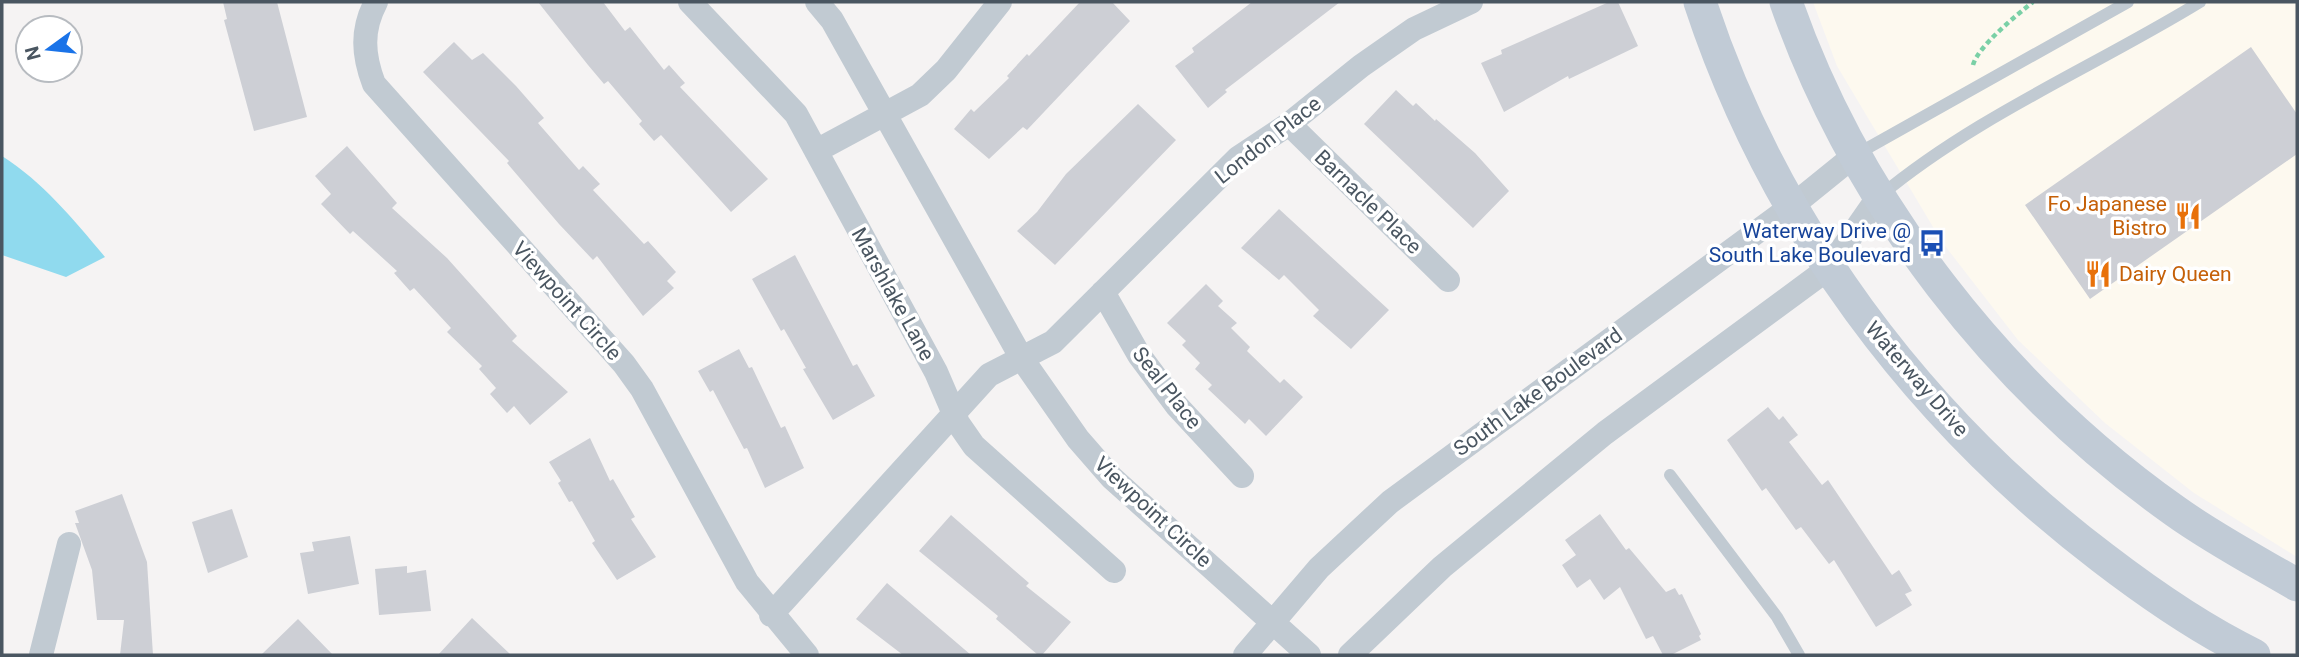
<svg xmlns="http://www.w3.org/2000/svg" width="2299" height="657" viewBox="0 0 2299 657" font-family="Roboto,sans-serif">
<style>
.commercial{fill:#fdf9ef}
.water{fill:#90daee}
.building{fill:#cdcfd5}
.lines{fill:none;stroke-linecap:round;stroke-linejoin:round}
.path{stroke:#7ad0a6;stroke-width:4.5;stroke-dasharray:5 3.5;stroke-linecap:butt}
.lane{stroke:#c1cad2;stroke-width:12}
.street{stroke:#c1cad2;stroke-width:24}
.secondary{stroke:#c1cbd6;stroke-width:33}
.labels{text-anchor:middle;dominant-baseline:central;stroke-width:7;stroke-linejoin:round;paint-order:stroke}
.street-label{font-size:21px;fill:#4a5661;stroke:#fff}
.food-label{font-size:21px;fill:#c56008;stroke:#fff;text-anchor:end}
.transit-label{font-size:21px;fill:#164399;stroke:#fff;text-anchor:end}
</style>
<rect width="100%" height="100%" fill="#f5f3f3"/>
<path class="commercial" d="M 1813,2 L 2297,2 L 2297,557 L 2194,493 L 2105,423 L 2018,340 L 1942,242 L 1837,66 Z"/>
<path class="water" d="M 2,156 C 43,182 74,220 105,257 L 66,277 L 2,255 Z"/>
<path class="building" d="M 223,2 L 277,2 L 307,117 L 254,131 L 224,20 L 227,19 Z
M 538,2 L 603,2 L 625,31 L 630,27 L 664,70 L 669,65 L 685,83 L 680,87 L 768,179 L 731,212 L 661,135 L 654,141 L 639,124 L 642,121 L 608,81 L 604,84 L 588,65 Z
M 1080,2 L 1112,2 L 1130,21 L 1027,130 L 1023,127 L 989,159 L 954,129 L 971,109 L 974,112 L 1009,78 L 1007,76 L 1027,54 L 1029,56 Z
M 1252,2 L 1340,2 L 1225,90 L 1227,92 L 1208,108 L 1175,66 L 1194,52 L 1192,48 Z
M 1609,2 L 1618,2 L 1638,46 L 1569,79 L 1568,76 L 1504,112 L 1481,63 L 1502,54 L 1501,50 Z
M 454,42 L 472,60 L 483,53 L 516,86 L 544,118 L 538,123 L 579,170 L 583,166 L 600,184 L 593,190 L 644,244 L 648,241 L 676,272 L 667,281 L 674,288 L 643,316 L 597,256 L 593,260 L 559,224 L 507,163 L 509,161 L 423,72 Z
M 2251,47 L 2297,114 L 2297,154 L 2090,299 L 2025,205 Z
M 1396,90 L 1413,106 L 1416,103 L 1435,121 L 1436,119 L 1475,153 L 1509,191 L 1473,228 L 1364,124 Z
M 1138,104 L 1176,140 L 1055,265 L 1017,231 L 1037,212 L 1066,174 Z
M 347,146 L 397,203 L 392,208 L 447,258 L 517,336 L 512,341 L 568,392 L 530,425 L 514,406 L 507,413 L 490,394 L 496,388 L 479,369 L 482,366 L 447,332 L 451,328 L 414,288 L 410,291 L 394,273 L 397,271 L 353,231 L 350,234 L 321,204 L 331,194 L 315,176 Z
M 1279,209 L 1389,310 L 1351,349 L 1313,316 L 1319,310 L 1284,275 L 1279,280 L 1241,248 Z
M 795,255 L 853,366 L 857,364 L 875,396 L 833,420 L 803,369 L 806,368 L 784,329 L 781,331 L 752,279 Z
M 1206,284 L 1223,301 L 1218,306 L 1237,323 L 1231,328 L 1250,347 L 1247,351 L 1280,383 L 1284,379 L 1303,397 L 1266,436 L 1249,419 L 1245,424 L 1208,389 L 1212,385 L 1195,369 L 1200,363 L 1182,345 L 1186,341 L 1167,323 Z
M 739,349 L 749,368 L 752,367 L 781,428 L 785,426 L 804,468 L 765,488 L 747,448 L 744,449 L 713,390 L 710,392 L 698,371 Z
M 1768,407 L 1779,420 L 1783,416 L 1798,435 L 1789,442 L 1822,485 L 1828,480 L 1892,575 L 1899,570 L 1912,591 L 1905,594 L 1912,605 L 1876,627 L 1834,560 L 1829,564 L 1801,527 L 1796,530 L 1766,488 L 1762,491 L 1727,440 Z
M 590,438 L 610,481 L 613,479 L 635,517 L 631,519 L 656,557 L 617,580 L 592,543 L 595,541 L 572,501 L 569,502 L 558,483 L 561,481 L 549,462 Z
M 122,494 L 147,562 L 153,655 L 120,655 L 124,620 L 97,620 L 92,570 L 75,523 L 79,523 L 75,511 Z
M 232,509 L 248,557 L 208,573 L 192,522 Z
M 1600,514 L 1626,550 L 1629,548 L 1666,592 L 1675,588 L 1679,595 L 1682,594 L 1701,634 L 1699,636 L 1701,640 L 1671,655 L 1663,655 L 1653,636 L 1646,639 L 1620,587 L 1604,600 L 1590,579 L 1577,588 L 1562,565 L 1576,555 L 1565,540 Z
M 951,515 L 1029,583 L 1026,586 L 1071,622 L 1042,655 L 1038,655 L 996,619 L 998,616 L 919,551 Z
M 350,536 L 359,584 L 308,594 L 300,553 L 314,551 L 312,542 Z
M 407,566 L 407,573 L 426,570 L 431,611 L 379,615 L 375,569 Z
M 887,583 L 971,655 L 903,655 L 856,619 Z
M 472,618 L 511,655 L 438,655 Z
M 298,619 L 333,655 L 261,655 Z"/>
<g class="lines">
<path class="path" d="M 1973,65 C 1978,46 2018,14 2033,2"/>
<path class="lane" d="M 1857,154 L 2128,2
M 1880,196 C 1976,116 2094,67 2200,2
M 1670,475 L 1777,617 L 1799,655"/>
<path class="street" d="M 376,2 C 361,30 363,55 374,84 L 624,364 L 642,389 L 747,582 L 807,655
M 690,2 L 796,114 L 936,372 L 958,423 L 974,446 L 1114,571
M 817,2 L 832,20 L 1022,359 L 1078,439 L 1112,478 L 1309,655
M 1289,124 L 1448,280
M 816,151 L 920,95 L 946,70 L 1000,2
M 1103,292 L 1139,355 L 1177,406 L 1242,476
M 771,615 L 989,375 L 1053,342 L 1238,158 L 1289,124 L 1361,66 L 1414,29 L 1471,2
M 41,655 L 69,544
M 1245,655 L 1319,568 L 1390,502 L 1792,206 L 1855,155
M 1350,655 L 1442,567 L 1605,433 L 1829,268 L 1879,196"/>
<path class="secondary" d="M 1700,2 C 1773,224 1917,417 2103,558 C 2150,594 2200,629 2254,655
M 1786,2 C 1857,205 2000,387 2175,511 C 2214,539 2256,561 2297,585"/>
</g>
<defs>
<symbol id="restaurant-bare" viewBox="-9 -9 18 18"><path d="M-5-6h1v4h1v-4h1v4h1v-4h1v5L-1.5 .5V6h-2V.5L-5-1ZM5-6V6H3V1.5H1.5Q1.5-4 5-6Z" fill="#e8710a" stroke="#fff" stroke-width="2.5" paint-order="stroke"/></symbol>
<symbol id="bus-bare" viewBox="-9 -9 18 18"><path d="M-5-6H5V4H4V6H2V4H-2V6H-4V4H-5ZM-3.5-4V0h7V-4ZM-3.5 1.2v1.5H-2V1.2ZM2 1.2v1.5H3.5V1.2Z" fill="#1a4fb4" stroke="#fff" stroke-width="2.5" paint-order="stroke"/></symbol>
</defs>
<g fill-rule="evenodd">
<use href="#restaurant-bare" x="2169" y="197" width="38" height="38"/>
<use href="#bus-bare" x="1913" y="224" width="38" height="38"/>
<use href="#restaurant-bare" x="2079" y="255" width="38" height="38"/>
</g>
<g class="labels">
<g class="street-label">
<text transform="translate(1268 140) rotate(-38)">London Place</text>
<text transform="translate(1368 202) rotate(44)">Barnacle Place</text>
<text transform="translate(893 294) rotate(61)">Marshlake Lane</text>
<text transform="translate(567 301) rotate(48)">Viewpoint Circle</text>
<text transform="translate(1917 379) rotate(49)">Waterway Drive</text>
<text transform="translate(1167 388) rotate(52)">Seal Place</text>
<text transform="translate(1538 392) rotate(-36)">South Lake Boulevard</text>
<text transform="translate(1153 512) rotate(43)">Viewpoint Circle</text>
</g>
<g class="food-label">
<text x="2167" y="204">Fo Japanese<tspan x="2167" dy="24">Bistro</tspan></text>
<text x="2119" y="274" text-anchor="start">Dairy Queen</text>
</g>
<g class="transit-label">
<text x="1911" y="231">Waterway Drive @<tspan x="1911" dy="24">South Lake Boulevard</tspan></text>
</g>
</g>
<rect width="2299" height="657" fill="none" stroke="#4a5661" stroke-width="7"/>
<g transform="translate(49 49) rotate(255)"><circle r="33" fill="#ffffff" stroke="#b7bbc0" stroke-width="2"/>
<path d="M0-5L12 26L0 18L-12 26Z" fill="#1a73e8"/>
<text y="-10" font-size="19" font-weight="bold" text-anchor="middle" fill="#4a5661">N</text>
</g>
</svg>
